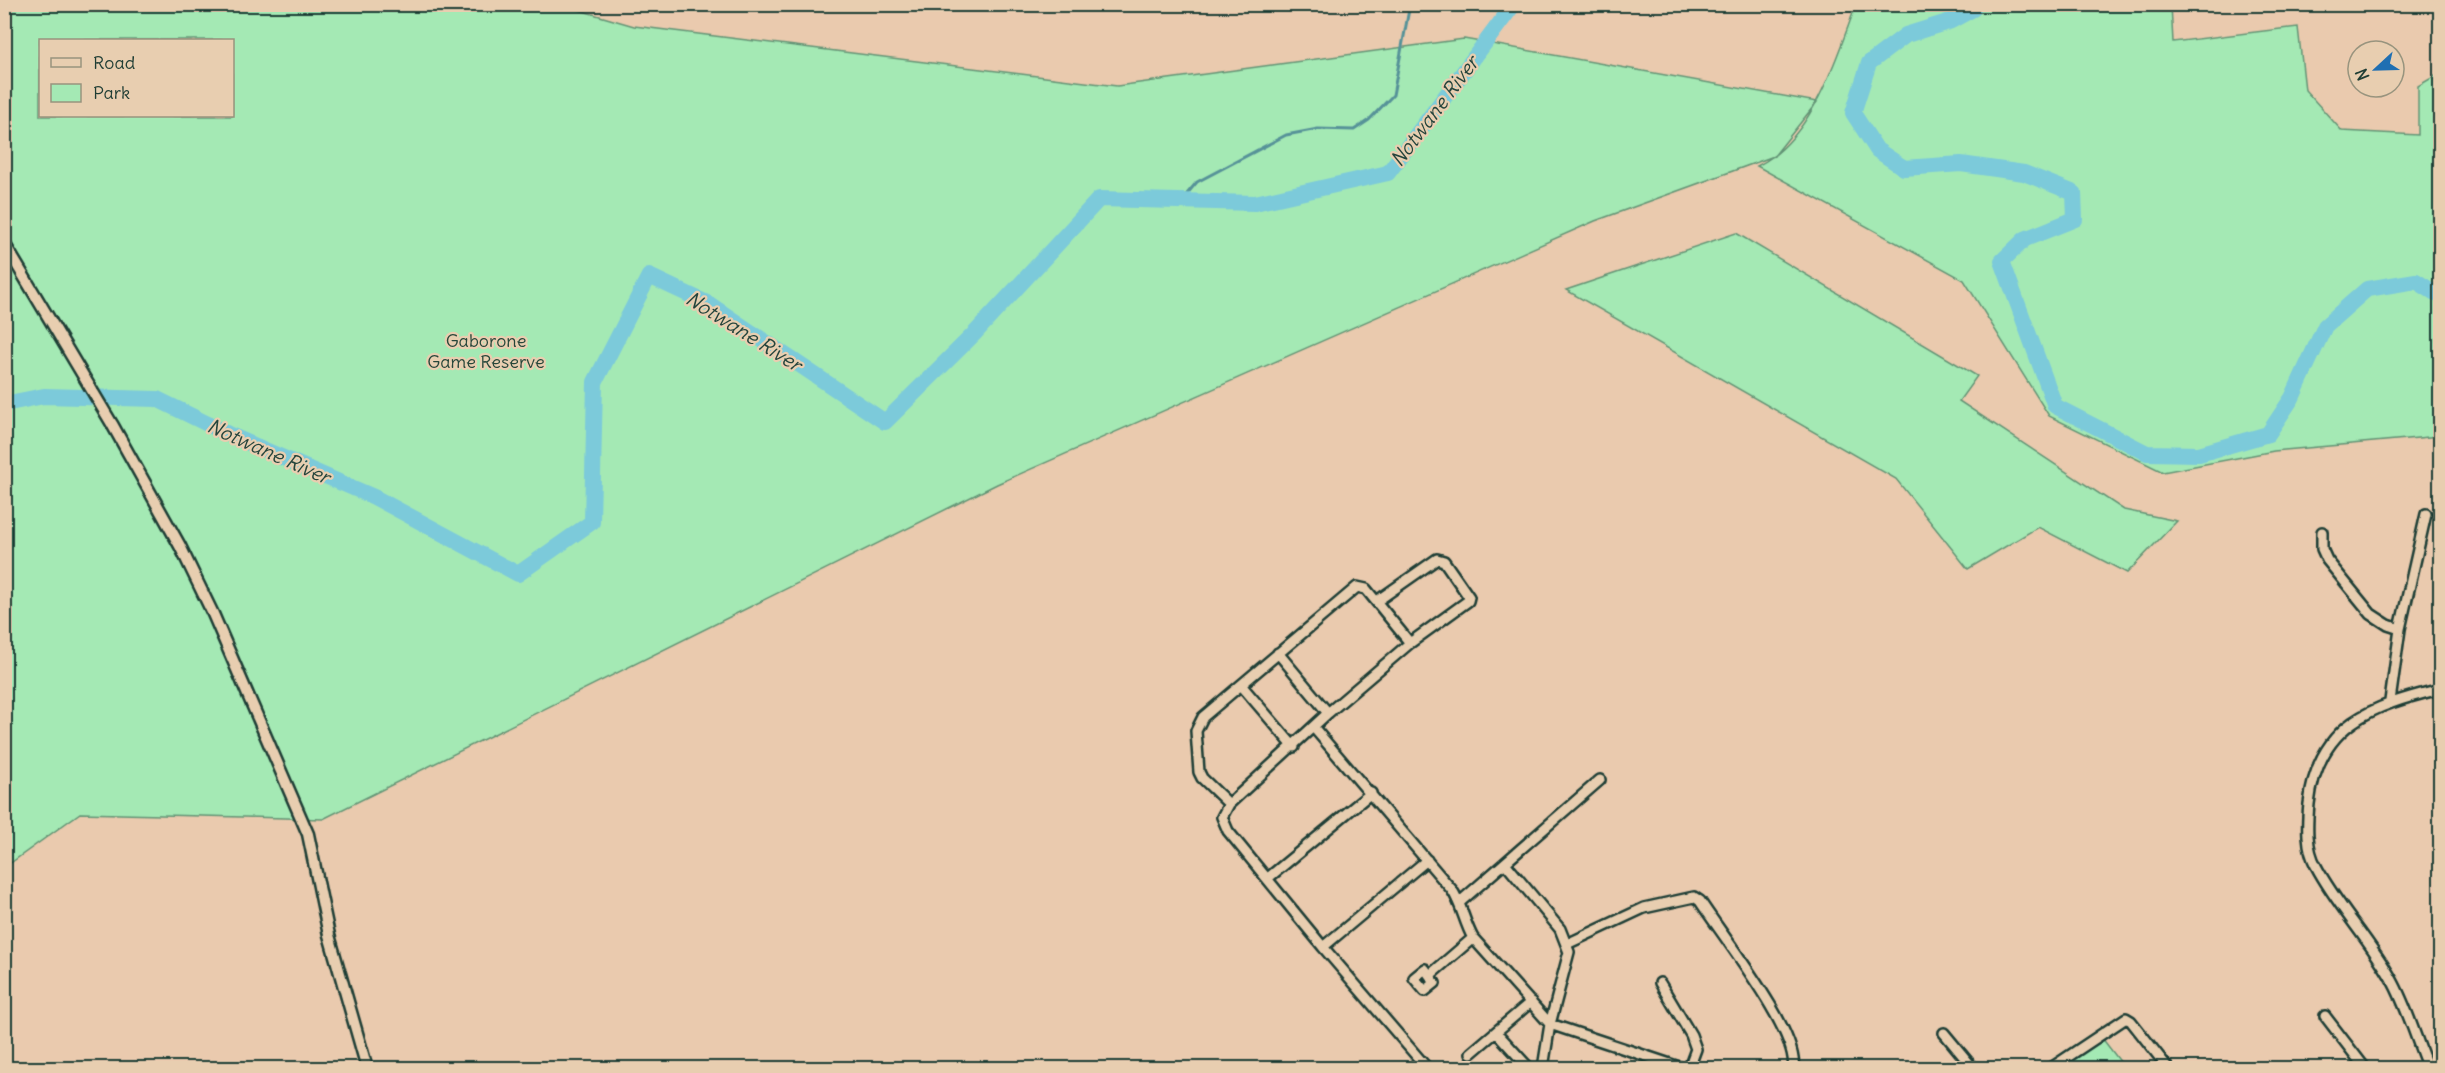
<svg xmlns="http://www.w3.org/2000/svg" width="2445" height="1073" viewBox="0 0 2445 1073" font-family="Delius,sans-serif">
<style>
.green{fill:#a4e9b4;stroke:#629374;stroke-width:1.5;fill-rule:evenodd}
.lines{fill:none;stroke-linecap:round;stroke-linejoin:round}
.stream{stroke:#579298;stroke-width:3}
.river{stroke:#7ccada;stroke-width:16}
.minor-casing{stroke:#1f3d34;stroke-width:14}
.tertiary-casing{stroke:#1f3d34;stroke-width:15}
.minor{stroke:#e8ceb0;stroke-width:9}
.tertiary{stroke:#e8ceb0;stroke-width:10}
.labels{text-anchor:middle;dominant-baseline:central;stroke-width:4.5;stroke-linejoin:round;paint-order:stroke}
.park-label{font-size:18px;fill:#26463a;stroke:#e8ceb0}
.water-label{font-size:20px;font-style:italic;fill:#24443c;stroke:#e8ceb0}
</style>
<rect width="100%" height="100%" fill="#eacaae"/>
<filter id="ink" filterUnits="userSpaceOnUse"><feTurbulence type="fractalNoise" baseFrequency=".0167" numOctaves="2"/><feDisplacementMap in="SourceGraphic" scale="12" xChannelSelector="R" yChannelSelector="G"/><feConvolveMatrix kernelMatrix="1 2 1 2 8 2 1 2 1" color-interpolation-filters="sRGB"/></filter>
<g filter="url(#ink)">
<path class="green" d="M 5,5 L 562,5 L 634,26 L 1117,86 L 1464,39 L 1817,102 L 1774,156 L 1595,221 L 997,484 L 323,819 L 80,813 L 5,867 ZM 40,40 L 232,40 L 232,116 L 40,116 Z
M 1856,5 L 2171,5 L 2173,42 L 2298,27 L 2305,90 L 2342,131 L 2418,135 L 2418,86 L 2440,73 L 2440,436 L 2274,451 L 2163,472 L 2049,416 L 1964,280 L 1757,166 C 1812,140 1836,58 1856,5 Z
M 1736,233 L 1977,376 L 1959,401 L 2124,510 L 2177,521 L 2127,573 L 2038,527 L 1968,569 L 1896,479 L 1566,290 Z
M 2102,1038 L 2125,1068 L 2063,1068 Z"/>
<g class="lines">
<path class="stream" d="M 1181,201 L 1197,182 L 1286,135 L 1318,129 L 1354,130 L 1369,120 L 1393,95 L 1410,4"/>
<path class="river" d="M 1973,4 L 1973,9 L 1951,21 L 1906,35 L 1869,63 L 1853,113 L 1877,150 L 1904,168 L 1961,164 L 2024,173 L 2074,193 L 2075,219 L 2025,239 L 2002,261 L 2055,406 L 2147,453 L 2199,454 L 2268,434 L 2292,398 L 2325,326 L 2367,289 L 2416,281 L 2440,296
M 4,404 L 44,396 L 157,399 L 228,434 L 374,497 L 518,574 L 592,522 L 595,382 L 649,276 L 709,304 L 885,422 L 975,333 L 1099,199 L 1255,203 L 1388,173 L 1514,4"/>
<defs>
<path id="minor" d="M 2322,532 L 2322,549 L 2327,560 L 2371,614 L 2388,625 L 2400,629
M 1377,601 L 1437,559 L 1444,561 L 1469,597 L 1468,601 L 1410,643 L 1328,713 L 1229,804 L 1222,817 L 1228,831 L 1323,947 L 1427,1068
M 1278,653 L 1328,713
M 1241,685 L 1294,747
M 2390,701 L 2400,629 L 2426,514
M 1314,728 L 1452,890 C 1462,905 1464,922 1473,938 L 1550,1024 L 1682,1068
M 1229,804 L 1202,778 L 1199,772 L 1196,731 L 1203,717 L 1357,587 L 1366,589 L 1410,643
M 1505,863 L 1560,929 L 1569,952 L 1550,1024 L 1543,1068
M 1268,878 L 1371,793
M 1460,902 L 1600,780
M 1567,944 L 1644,908 L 1694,897 L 1700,901 C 1721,934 1800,1033 1793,1068
M 1323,947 L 1427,860
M 1425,969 L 1435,983 L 1425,991 L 1414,978 Z
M 1430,975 L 1473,938
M 1660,983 L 1691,1035 L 1696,1049 L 1689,1068
M 2325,1016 L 2365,1068
M 1496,1032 L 1529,1068
M 1944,1033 L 1973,1068
M 1471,1053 L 1531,1002
M 2051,1068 L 2126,1018 L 2131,1021 L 2168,1068
M 2428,1068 C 2416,1039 2407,1007 2392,980 C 2370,940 2337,906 2316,866 C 2306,848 2307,825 2309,804 C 2318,723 2372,706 2440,689"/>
<path id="tertiary" d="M 4,243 L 112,424 L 180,546 L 213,614 L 308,834 L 329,935 L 367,1068"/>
</defs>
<use href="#minor" class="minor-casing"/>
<use href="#tertiary" class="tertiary-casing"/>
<use href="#minor" class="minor"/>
<use href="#tertiary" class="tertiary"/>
</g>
</g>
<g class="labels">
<g class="park-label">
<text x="486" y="340">Gaborone<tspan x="486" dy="21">Game Reserve</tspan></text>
</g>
<g class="water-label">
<text transform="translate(1434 111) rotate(-53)">Notwane River</text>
<text transform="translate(744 331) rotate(32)">Notwane River</text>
<text transform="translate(269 451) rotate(24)">Notwane River</text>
</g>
</g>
<rect width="2445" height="1073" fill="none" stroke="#e8ceb0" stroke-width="24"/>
<rect x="12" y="12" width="2421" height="1049" fill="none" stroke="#1f3d34" stroke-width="2" filter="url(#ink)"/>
<rect x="39" y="39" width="195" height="78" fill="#e8ceb0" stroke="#98947e" stroke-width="1.5"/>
<rect x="51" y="58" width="30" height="9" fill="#e8ceb0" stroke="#98947e" stroke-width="1.5"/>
<text x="93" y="69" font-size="18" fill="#1f3d34">Road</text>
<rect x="51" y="84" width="30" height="18" fill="#a4e9b4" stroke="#98947e" stroke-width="1.5"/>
<text x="93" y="99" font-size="18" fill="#1f3d34">Park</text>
<g transform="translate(2376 69) rotate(248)"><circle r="28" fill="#e8ceb0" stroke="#98947e" stroke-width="1.5"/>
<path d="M0-4.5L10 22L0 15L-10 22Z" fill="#1f6fb2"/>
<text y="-9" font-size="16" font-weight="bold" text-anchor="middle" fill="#1f3d34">N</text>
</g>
</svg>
